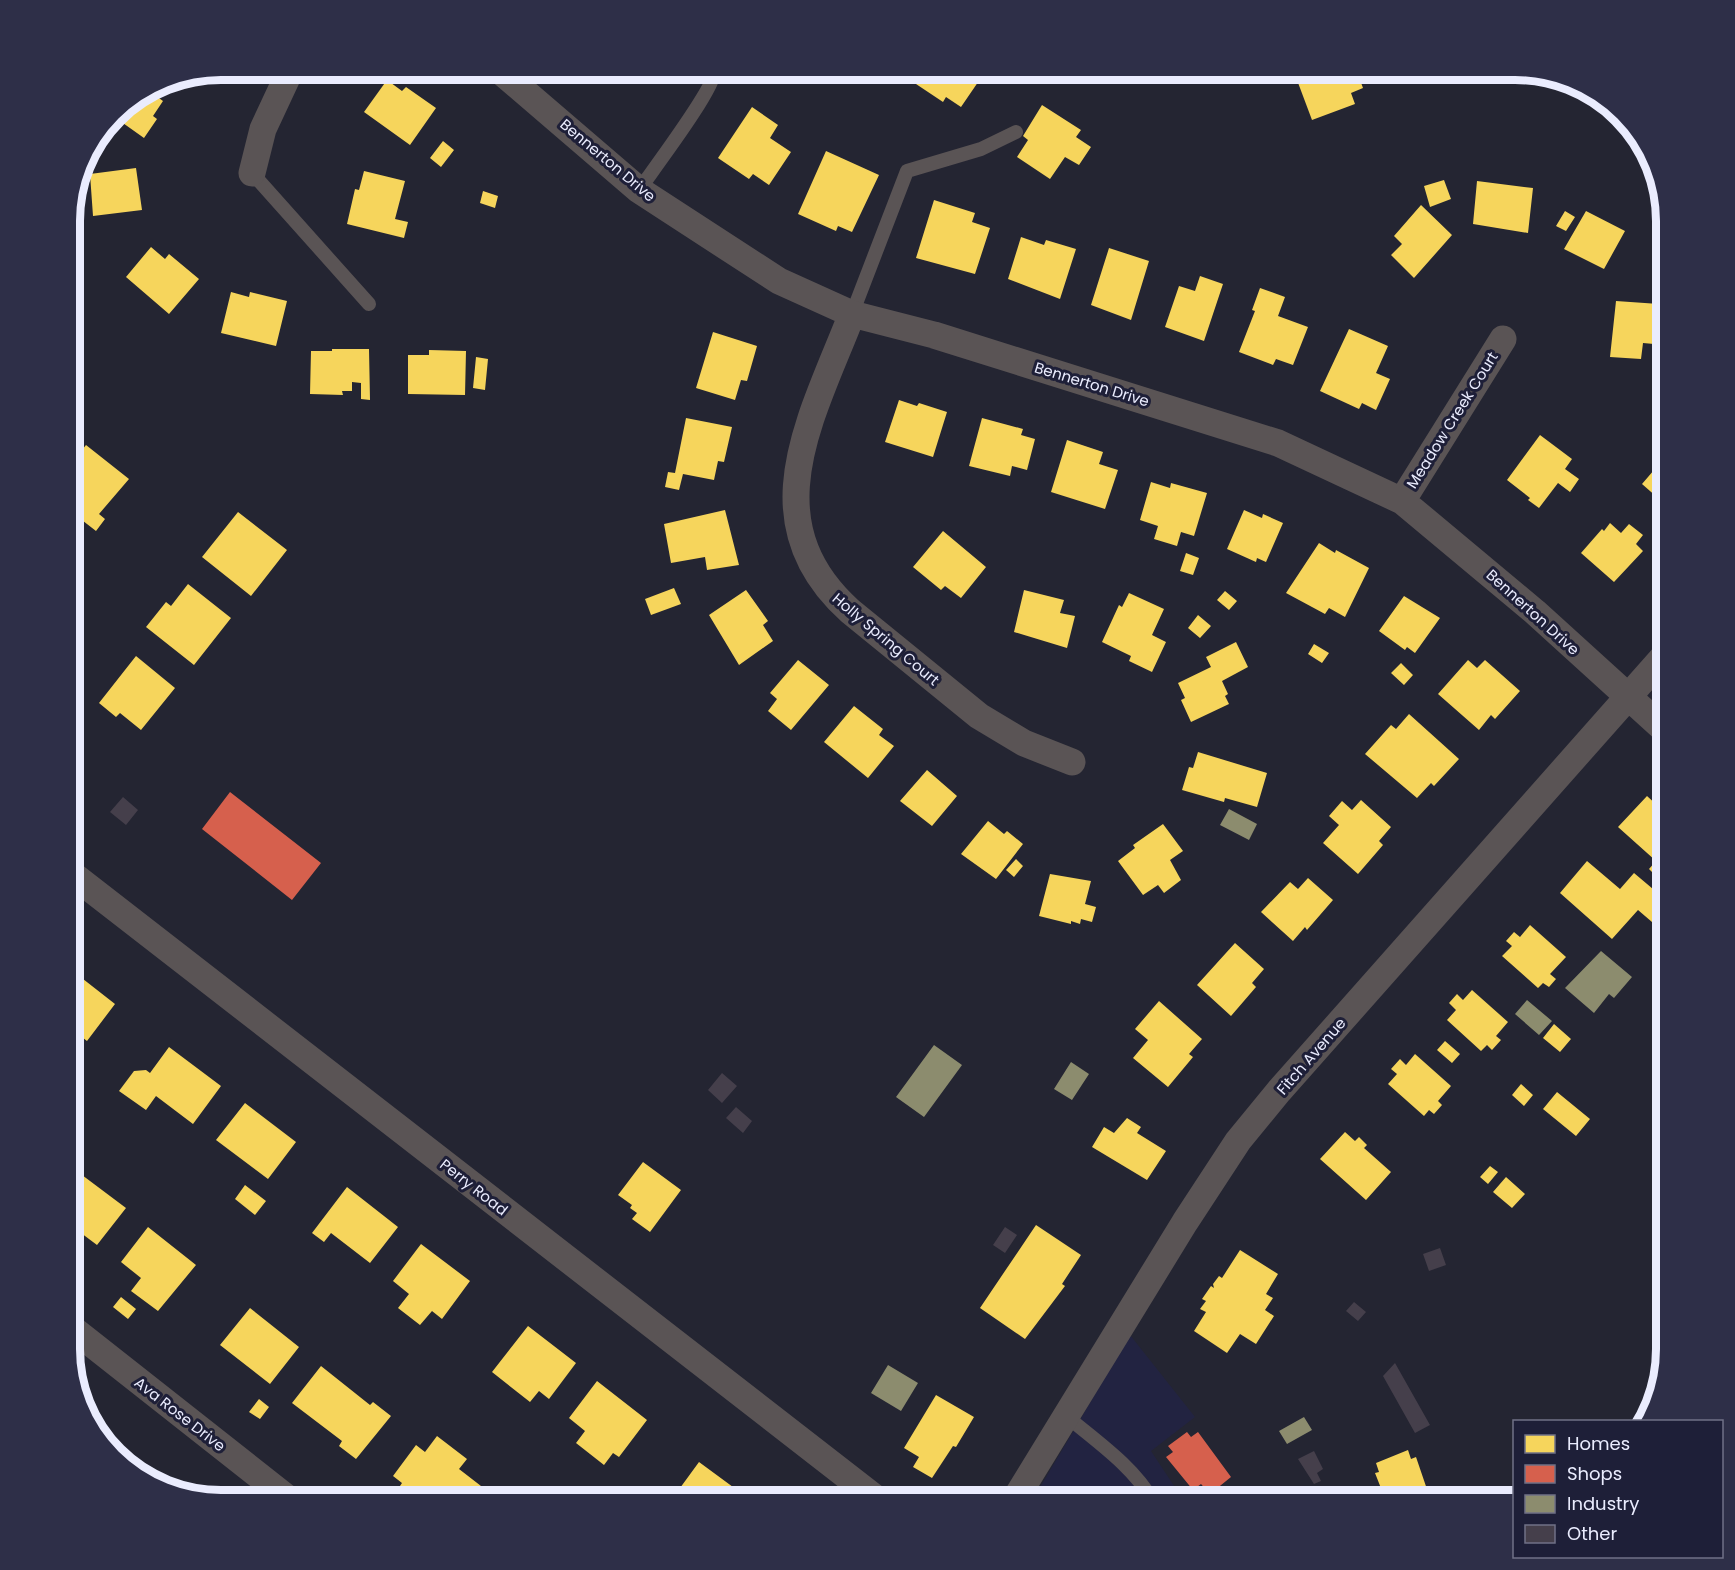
<svg xmlns="http://www.w3.org/2000/svg" width="1735" height="1570" viewBox="0 0 1735 1570" font-family="Poppins,sans-serif">
<style>
.built{fill:#222341}
.homes{fill:#f6d55c}
.shops{fill:#d6604d}
.industry{fill:#8c8c6e}
.building{fill:#453f4b}
.lines{fill:none;stroke-linecap:round;stroke-linejoin:round}
.lane{stroke:#5a5455;stroke-width:14}
.street{stroke:#5a5455;stroke-width:27}
.labels{text-anchor:middle;dominant-baseline:central;stroke-width:6;stroke-linejoin:round;paint-order:stroke}
.street-label{font-size:15px;fill:#eaecfe;stroke:#1e1f38}
.rim{fill:none;stroke:#eaecfe;stroke-width:8}
</style>
<rect width="100%" height="100%" fill="#242532"/>
<path class="built" d="M 1130,1335 L 1195,1417 L 1151,1451 L 1184,1501 L 1032,1501 Z"/>
<path class="homes" d="M 918,69 L 987,69 L 961,107 L 946,97 L 943,102 L 910,80 Z
M 1197,69 L 1244,69 L 1240,82 Z
M 1301,69 L 1356,69 L 1363,88 L 1351,93 L 1355,104 L 1312,120 L 1294,72 Z
M 387,80 L 402,91 L 406,87 L 436,108 L 410,145 L 364,112 Z
M 148,90 L 163,101 L 153,116 L 157,119 L 144,138 L 113,116 L 120,107 Z
M 1042,105 L 1081,130 L 1076,137 L 1091,147 L 1079,165 L 1065,157 L 1050,179 L 1017,157 L 1028,140 L 1023,136 Z
M 752,107 L 778,125 L 770,138 L 791,152 L 769,185 L 753,174 L 749,179 L 718,158 Z
M 443,141 L 454,150 L 441,167 L 430,158 Z
M 826,151 L 879,175 L 852,232 L 838,226 L 836,231 L 798,214 Z
M 136,168 L 142,210 L 93,216 L 90,174 Z
M 364,171 L 405,181 L 395,219 L 408,222 L 404,238 L 347,224 L 355,189 L 359,190 Z
M 1444,180 L 1451,199 L 1430,207 L 1424,186 Z
M 1477,181 L 1533,188 L 1528,233 L 1473,224 Z
M 483,191 L 498,196 L 495,208 L 480,203 Z
M 934,200 L 975,213 L 972,222 L 990,228 L 975,274 L 916,258 Z
M 1421,205 L 1452,235 L 1414,278 L 1391,255 L 1402,244 L 1394,236 Z
M 1565,211 L 1575,217 L 1566,231 L 1556,226 Z
M 1586,211 L 1625,231 L 1604,269 L 1564,249 Z
M 1021,237 L 1044,245 L 1046,240 L 1076,249 L 1060,299 L 1008,279 Z
M 151,247 L 165,259 L 169,254 L 199,279 L 169,314 L 126,277 Z
M 1109,248 L 1149,261 L 1131,320 L 1091,305 Z
M 1200,276 L 1223,284 L 1204,341 L 1165,327 L 1179,286 L 1195,291 Z
M 1260,288 L 1285,297 L 1278,316 L 1308,327 L 1293,365 L 1276,359 L 1273,365 L 1239,352 L 1255,311 L 1252,310 Z
M 231,292 L 249,297 L 250,292 L 287,301 L 276,346 L 221,333 Z
M 1616,301 L 1659,304 L 1657,335 L 1655,335 L 1654,344 L 1643,343 L 1641,359 L 1610,357 Z
M 1349,329 L 1388,346 L 1376,373 L 1390,379 L 1376,410 L 1362,403 L 1359,409 L 1320,391 Z
M 713,332 L 757,346 L 747,381 L 741,380 L 735,400 L 696,388 Z
M 332,349 L 369,349 L 370,400 L 361,399 L 361,383 L 352,382 L 352,391 L 342,391 L 343,395 L 310,394 L 311,351 L 332,351 Z
M 429,350 L 466,351 L 465,395 L 408,394 L 408,355 L 429,355 Z
M 476,357 L 488,359 L 485,390 L 473,388 Z
M 899,400 L 917,406 L 919,403 L 947,412 L 933,457 L 885,442 Z
M 686,418 L 732,427 L 724,462 L 718,461 L 714,480 L 683,474 L 679,490 L 665,487 L 668,472 L 675,473 Z
M 982,418 L 1023,429 L 1021,435 L 1035,439 L 1027,470 L 1012,466 L 1010,476 L 969,466 Z
M 1540,435 L 1572,459 L 1565,469 L 1579,479 L 1570,492 L 1558,483 L 1539,508 L 1528,500 L 1530,498 L 1507,480 Z
M 1067,440 L 1103,452 L 1099,464 L 1118,470 L 1105,509 L 1051,492 Z
M 86,445 L 129,479 L 99,514 L 105,519 L 96,531 L 69,510 L 69,466 Z
M 1666,456 L 1666,505 L 1642,484 Z
M 1151,482 L 1170,488 L 1171,483 L 1207,493 L 1194,536 L 1181,532 L 1177,546 L 1154,539 L 1158,526 L 1140,520 Z
M 725,510 L 739,565 L 707,570 L 705,557 L 671,563 L 664,524 Z
M 1244,510 L 1262,518 L 1263,514 L 1283,523 L 1266,562 L 1257,558 L 1256,562 L 1227,549 Z
M 238,512 L 287,550 L 251,596 L 202,557 Z
M 1610,523 L 1621,533 L 1629,524 L 1643,535 L 1636,544 L 1643,551 L 1614,582 L 1581,553 L 1602,529 L 1604,531 Z
M 943,531 L 986,567 L 961,598 L 945,586 L 941,590 L 913,567 Z
M 1319,543 L 1335,553 L 1336,550 L 1369,568 L 1345,617 L 1329,608 L 1325,614 L 1286,593 Z
M 1186,553 L 1199,558 L 1193,575 L 1180,571 Z
M 188,584 L 231,618 L 194,665 L 146,627 L 166,602 L 171,606 Z
M 674,588 L 681,604 L 651,615 L 645,599 Z
M 746,590 L 768,621 L 763,625 L 773,641 L 739,665 L 709,615 Z
M 1024,590 L 1064,600 L 1060,613 L 1075,616 L 1067,648 L 1014,632 Z
M 1225,591 L 1237,601 L 1229,610 L 1217,600 Z
M 1129,593 L 1164,609 L 1152,635 L 1166,642 L 1152,672 L 1129,661 L 1131,656 L 1102,642 L 1119,605 L 1122,607 Z
M 1404,596 L 1440,618 L 1415,653 L 1407,647 L 1405,650 L 1379,631 Z
M 1198,615 L 1211,626 L 1200,638 L 1188,628 Z
M 1236,642 L 1248,667 L 1222,681 L 1228,694 L 1225,696 L 1229,704 L 1191,722 L 1181,700 L 1185,698 L 1178,683 L 1211,667 L 1206,657 Z
M 1314,644 L 1329,653 L 1322,663 L 1308,654 Z
M 136,656 L 175,688 L 141,730 L 120,713 L 116,717 L 99,703 Z
M 798,660 L 829,685 L 791,730 L 768,711 L 777,699 L 770,693 Z
M 1468,660 L 1477,668 L 1485,660 L 1520,691 L 1495,719 L 1491,715 L 1479,730 L 1438,694 Z
M 1401,663 L 1413,675 L 1404,685 L 1391,673 Z
M 854,706 L 883,729 L 879,735 L 894,746 L 868,778 L 824,742 Z
M 1409,714 L 1459,759 L 1434,786 L 1431,783 L 1417,798 L 1365,754 L 1391,725 L 1396,729 Z
M 1198,752 L 1267,773 L 1257,807 L 1225,798 L 1224,802 L 1182,790 L 1189,767 L 1193,768 Z
M 927,770 L 957,796 L 932,826 L 900,801 Z
M 1647,796 L 1659,807 L 1664,802 L 1666,804 L 1666,868 L 1657,877 L 1649,869 L 1656,861 L 1618,827 Z
M 1361,800 L 1391,827 L 1379,841 L 1383,845 L 1358,874 L 1323,843 L 1339,825 L 1329,816 L 1342,801 L 1352,810 Z
M 988,821 L 1004,834 L 1007,831 L 1023,844 L 996,879 L 961,854 Z
M 1163,824 L 1183,851 L 1170,860 L 1181,880 L 1164,893 L 1158,885 L 1143,895 L 1118,861 L 1135,848 L 1133,845 Z
M 1016,859 L 1023,866 L 1014,877 L 1006,870 Z
M 1587,861 L 1620,889 L 1634,873 L 1666,900 L 1666,934 L 1638,910 L 1612,939 L 1560,893 Z
M 1050,874 L 1091,881 L 1085,904 L 1096,907 L 1092,922 L 1081,919 L 1080,924 L 1071,921 L 1071,924 L 1039,916 Z
M 1308,878 L 1333,900 L 1307,930 L 1305,927 L 1293,941 L 1261,912 L 1290,882 L 1298,889 Z
M 1530,925 L 1566,957 L 1550,974 L 1556,979 L 1549,987 L 1543,983 L 1538,988 L 1502,956 L 1512,946 L 1506,941 L 1514,932 L 1520,937 Z
M 1235,943 L 1264,969 L 1252,983 L 1256,987 L 1231,1016 L 1197,985 Z
M 69,968 L 115,1004 L 87,1041 L 78,1034 L 69,1044 Z
M 1472,990 L 1508,1022 L 1496,1036 L 1501,1040 L 1492,1050 L 1487,1045 L 1481,1051 L 1447,1020 L 1456,1010 L 1449,1003 L 1457,994 L 1463,1000 Z
M 1159,1001 L 1202,1039 L 1189,1054 L 1193,1057 L 1168,1087 L 1133,1058 L 1148,1040 L 1135,1029 Z
M 1554,1024 L 1571,1039 L 1560,1052 L 1543,1038 Z
M 1445,1041 L 1460,1054 L 1452,1063 L 1437,1050 Z
M 169,1047 L 221,1086 L 193,1124 L 156,1096 L 146,1110 L 119,1091 L 134,1071 L 146,1070 L 150,1073 Z
M 1415,1054 L 1451,1086 L 1438,1101 L 1442,1105 L 1434,1114 L 1429,1110 L 1424,1116 L 1388,1084 L 1397,1074 L 1391,1069 L 1400,1059 L 1406,1065 Z
M 1521,1084 L 1533,1095 L 1524,1106 L 1512,1095 Z
M 1557,1092 L 1590,1119 L 1576,1136 L 1543,1109 Z
M 245,1103 L 296,1142 L 268,1179 L 216,1140 Z
M 1127,1118 L 1141,1127 L 1137,1133 L 1166,1151 L 1147,1180 L 1092,1147 L 1104,1127 L 1114,1133 Z
M 1345,1132 L 1355,1141 L 1359,1137 L 1367,1145 L 1364,1148 L 1391,1172 L 1366,1200 L 1320,1159 Z
M 643,1162 L 681,1190 L 650,1232 L 632,1219 L 637,1213 L 630,1208 L 632,1205 L 618,1195 Z
M 1490,1166 L 1498,1172 L 1488,1184 L 1480,1177 Z
M 74,1169 L 126,1208 L 97,1245 L 69,1224 L 69,1175 Z
M 1506,1177 L 1525,1194 L 1512,1208 L 1493,1192 Z
M 245,1185 L 266,1201 L 255,1215 L 235,1199 Z
M 347,1187 L 398,1227 L 370,1263 L 331,1233 L 324,1242 L 312,1233 Z
M 1036,1225 L 1081,1255 L 1062,1284 L 1065,1286 L 1025,1339 L 980,1308 Z
M 148,1227 L 196,1265 L 158,1311 L 131,1291 L 141,1278 L 121,1262 Z
M 421,1244 L 470,1281 L 442,1319 L 432,1311 L 420,1325 L 398,1308 L 409,1294 L 393,1281 Z
M 1240,1250 L 1278,1274 L 1266,1294 L 1273,1298 L 1265,1310 L 1274,1316 L 1256,1344 L 1240,1334 L 1227,1353 L 1194,1331 L 1206,1312 L 1200,1309 L 1206,1301 L 1202,1299 L 1211,1286 L 1214,1288 L 1213,1284 L 1219,1276 L 1222,1278 Z
M 121,1297 L 136,1309 L 128,1319 L 113,1307 Z
M 250,1308 L 299,1347 L 270,1384 L 220,1345 Z
M 528,1326 L 576,1363 L 549,1399 L 539,1391 L 530,1402 L 492,1372 Z
M 321,1366 L 370,1405 L 373,1402 L 391,1416 L 356,1459 L 339,1446 L 342,1441 L 292,1403 Z
M 1656,1379 L 1661,1379 L 1656,1402 L 1654,1402 Z
M 597,1381 L 647,1420 L 619,1457 L 613,1453 L 604,1465 L 576,1443 L 585,1431 L 569,1418 Z
M 936,1395 L 974,1417 L 956,1447 L 953,1446 L 932,1478 L 913,1467 L 919,1457 L 904,1448 Z
M 259,1399 L 269,1407 L 260,1419 L 249,1412 Z
M 437,1436 L 467,1459 L 459,1469 L 481,1486 L 470,1501 L 420,1501 L 400,1486 L 402,1483 L 393,1476 L 416,1445 L 425,1452 Z
M 1408,1450 L 1411,1459 L 1416,1457 L 1431,1501 L 1386,1501 L 1375,1473 L 1379,1472 L 1376,1463 Z
M 699,1462 L 752,1501 L 675,1501 L 672,1499 Z"/>
<path class="shops" d="M 230,792 L 321,863 L 292,900 L 202,829 Z
M 1187,1432 L 1191,1437 L 1198,1432 L 1231,1477 L 1210,1494 L 1201,1484 L 1193,1490 L 1166,1457 L 1173,1452 L 1168,1446 Z"/>
<path class="industry" d="M 1229,809 L 1257,824 L 1249,840 L 1220,825 Z
M 1601,951 L 1632,977 L 1614,998 L 1609,994 L 1594,1013 L 1565,988 Z
M 1527,1000 L 1552,1021 L 1539,1035 L 1515,1014 Z
M 934,1045 L 962,1065 L 924,1117 L 896,1097 Z
M 1071,1062 L 1089,1074 L 1072,1100 L 1054,1089 Z
M 888,1365 L 918,1383 L 901,1411 L 871,1393 Z
M 1304,1417 L 1312,1430 L 1287,1444 L 1279,1431 Z"/>
<path class="building" d="M 123,797 L 138,810 L 126,825 L 110,812 Z
M 722,1073 L 737,1086 L 722,1103 L 708,1090 Z
M 736,1107 L 752,1121 L 743,1133 L 726,1118 Z
M 1005,1227 L 1017,1235 L 1005,1253 L 993,1245 Z
M 1440,1248 L 1446,1265 L 1429,1271 L 1423,1254 Z
M 1354,1302 L 1366,1312 L 1358,1321 L 1346,1311 Z
M 1395,1363 L 1430,1425 L 1415,1433 L 1383,1376 Z
M 1314,1451 L 1323,1469 L 1317,1473 L 1321,1481 L 1314,1484 L 1298,1459 Z"/>
<g class="lines">
<path class="lane" d="M 252,173 L 369,304
M 639,190 C 652,171 717,86 715,69
M 852,314 L 907,171 L 981,149 L 1016,132
M 1065,1415 C 1096,1441 1133,1466 1153,1501"/>
<path class="street" d="M 498,69 L 639,190 L 779,281 L 852,314 L 934,335 L 1278,443 L 1402,501 L 1535,612 L 1666,731
M 252,173 L 263,129 L 291,69
M 852,314 C 812,417 750,521 850,611 L 979,716 L 1024,743 L 1072,762
M 1402,501 L 1503,339
M 69,872 L 879,1501
M 69,1326 L 291,1501
M 1014,1501 L 1185,1222 L 1238,1141 L 1279,1091 L 1666,654"/>
</g>
<g class="labels">
<g class="street-label">
<text transform="translate(608 160) rotate(40)">Bennerton Drive</text>
<text transform="translate(1092 384) rotate(17)">Bennerton Drive</text>
<text transform="translate(1452 420) rotate(-58)">Meadow Creek Court</text>
<text transform="translate(1533 612) rotate(42)">Bennerton Drive</text>
<text transform="translate(886 639) rotate(40)">Holly Spring Court</text>
<text transform="translate(1311 1056) rotate(-49)">Fitch Avenue</text>
<text transform="translate(474 1187) rotate(38)">Perry Road</text>
<text transform="translate(180 1414) rotate(38)">Ava Rose Drive</text>
</g>
</g>
<path d="M0 0H1735V1570H0ZM221 80H1515A141 141 0 0 1 1656 221V1349A141 141 0 0 1 1515 1490H221A141 141 0 0 1 80 1349V221A141 141 0 0 1 221 80Z" fill="#2e2f48" fill-rule="evenodd"/>
<path class="rim" d="M221 80H1515A141 141 0 0 1 1656 221V1349A141 141 0 0 1 1515 1490H221A141 141 0 0 1 80 1349V221A141 141 0 0 1 221 80Z"/>
<rect x="1513" y="1420" width="210" height="138" fill="#1e1f38" stroke="#707187" stroke-width="1.5"/>
<rect x="1525" y="1435" width="30" height="18" fill="#f6d55c" stroke="#707187" stroke-width="1.5"/>
<text x="1567" y="1450" font-size="18" fill="#eaecfe">Homes</text>
<rect x="1525" y="1465" width="30" height="18" fill="#d6604d" stroke="#707187" stroke-width="1.5"/>
<text x="1567" y="1480" font-size="18" fill="#eaecfe">Shops</text>
<rect x="1525" y="1495" width="30" height="18" fill="#8c8c6e" stroke="#707187" stroke-width="1.5"/>
<text x="1567" y="1510" font-size="18" fill="#eaecfe">Industry</text>
<rect x="1525" y="1525" width="30" height="18" fill="#453f4b" stroke="#707187" stroke-width="1.5"/>
<text x="1567" y="1540" font-size="18" fill="#eaecfe">Other</text>
</svg>
